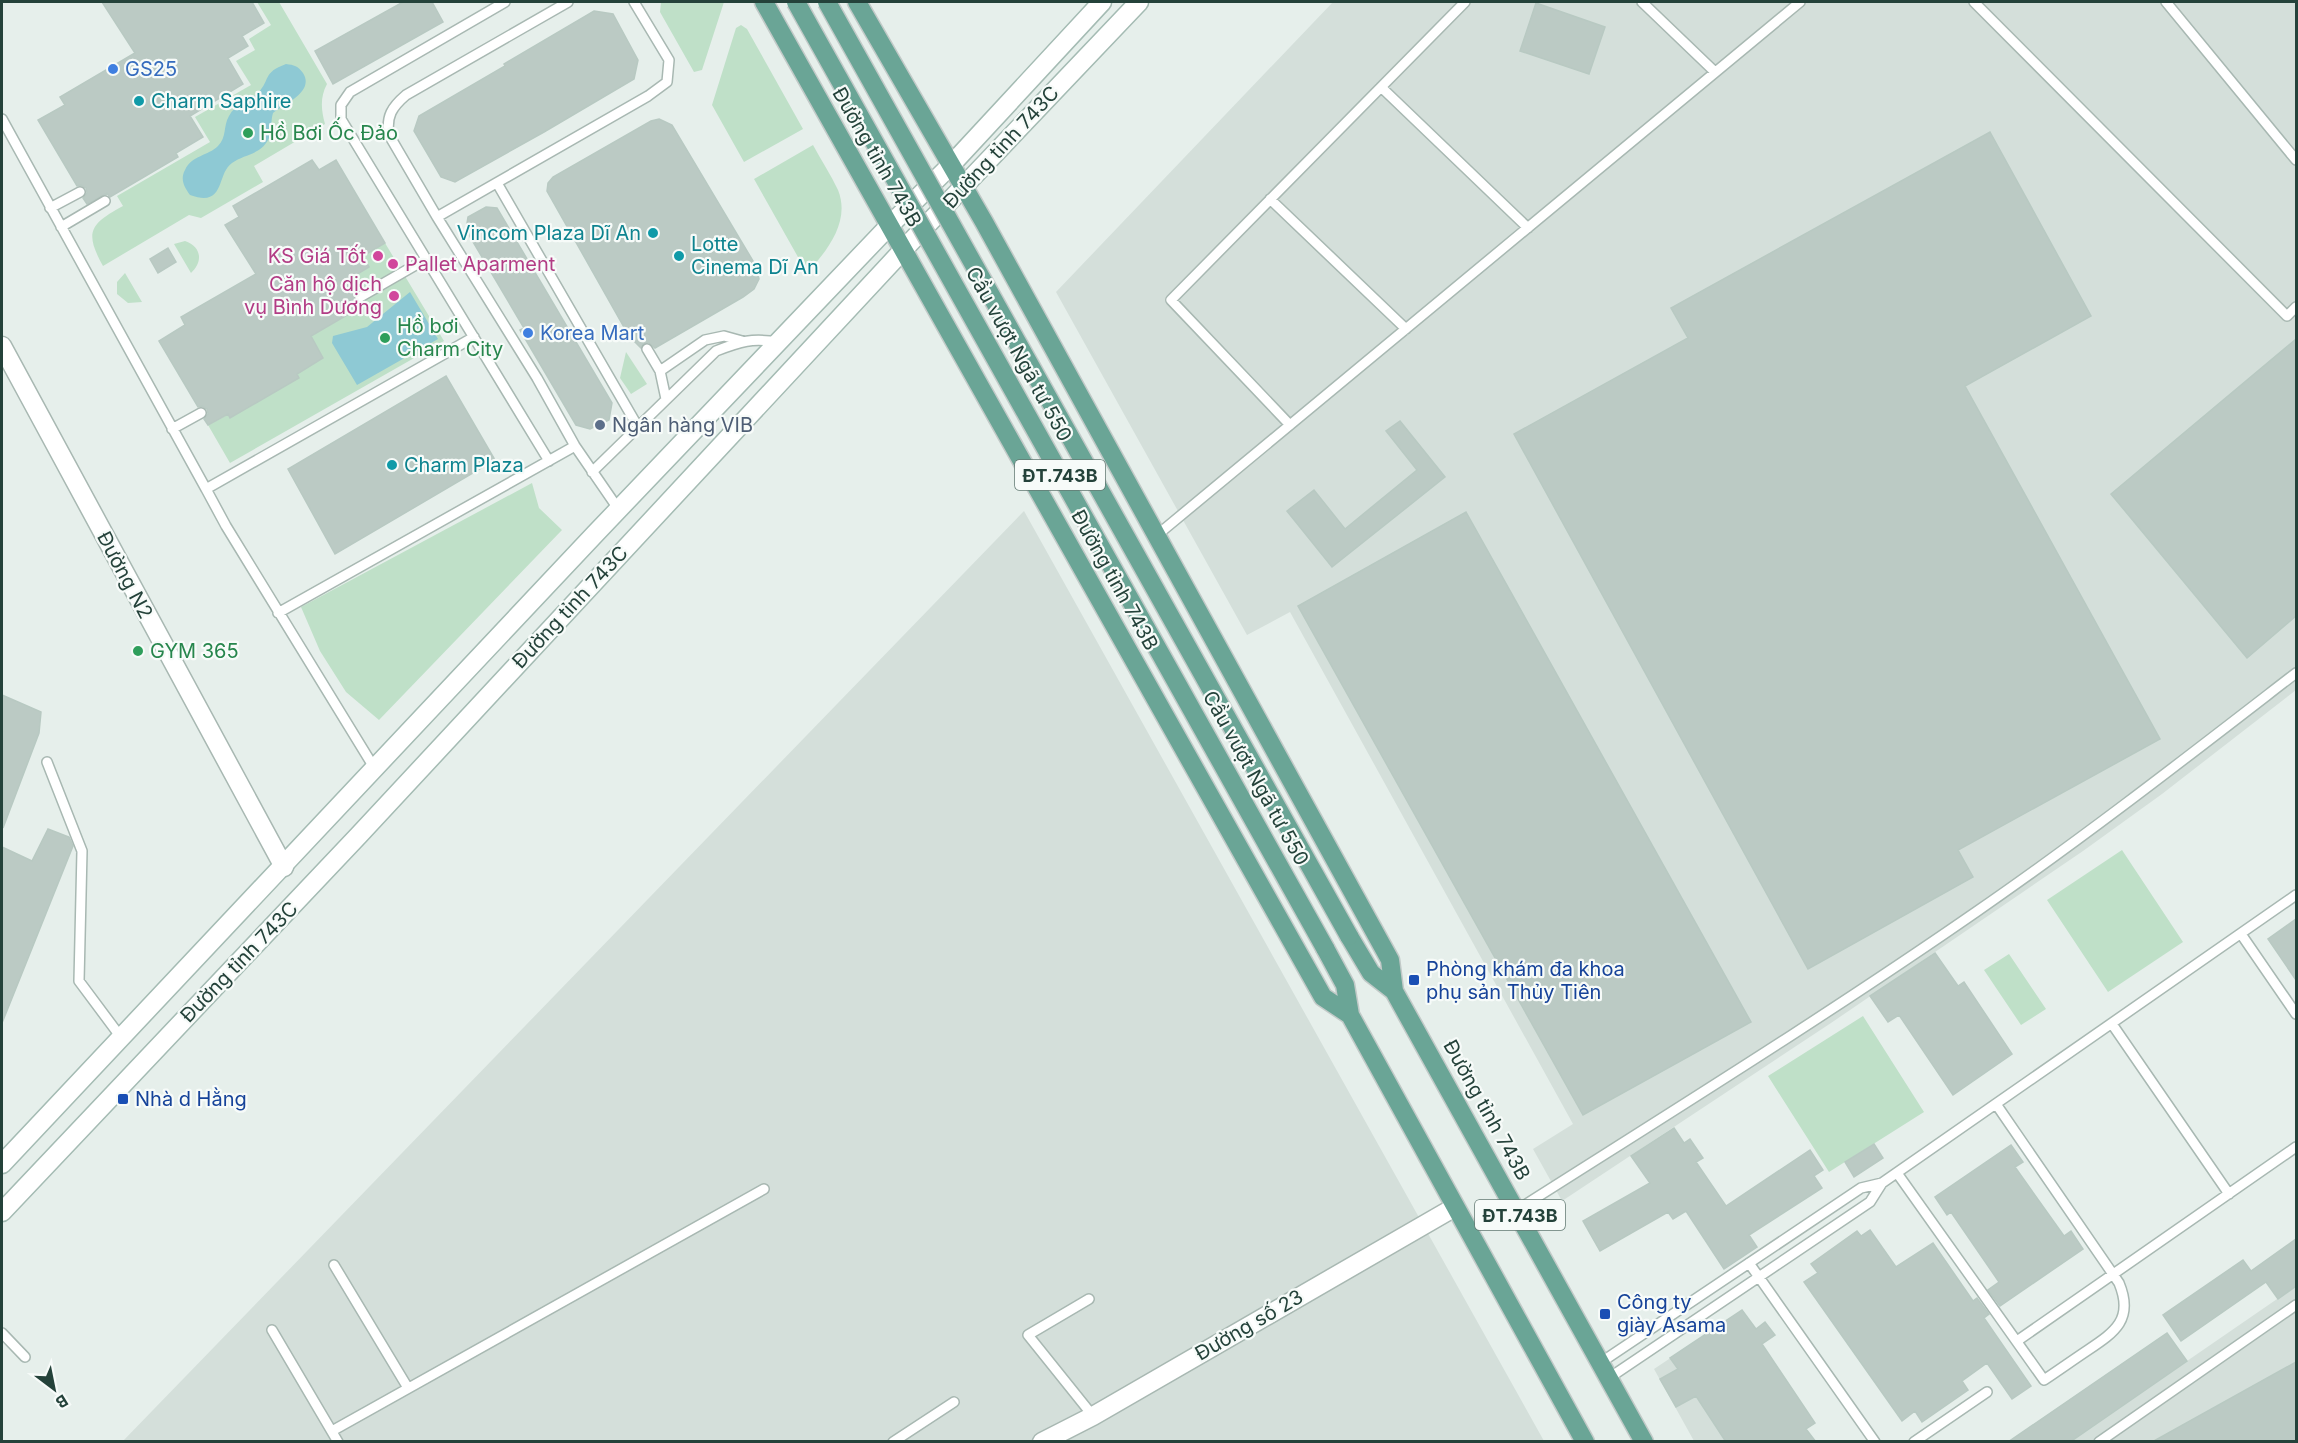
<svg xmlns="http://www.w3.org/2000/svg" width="2298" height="1443" viewBox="0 0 2298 1443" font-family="Inter,sans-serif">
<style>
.built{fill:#d4dfda}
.green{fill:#bfe0c8}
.water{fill:#8ec9d4}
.building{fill:#bbcac4;stroke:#b8c9c2;stroke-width:1.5}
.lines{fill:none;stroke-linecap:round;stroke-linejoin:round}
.service-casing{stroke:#a8b8b2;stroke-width:12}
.minor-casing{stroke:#a8b8b2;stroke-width:21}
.secondary-casing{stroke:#a4bbb3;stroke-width:21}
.primary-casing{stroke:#c2cac8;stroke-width:21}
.service{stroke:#fff;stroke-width:9}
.minor{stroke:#fff;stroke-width:18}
.secondary{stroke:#fff;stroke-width:18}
.primary{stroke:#6aa596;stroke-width:18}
.primary-bridge-casing{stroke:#c2cac8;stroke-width:21;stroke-linecap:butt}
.primary-bridge{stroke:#6aa596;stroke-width:18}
.shop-dot{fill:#3f7fe0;stroke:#f7fbf9;stroke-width:2}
.culture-dot{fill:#0f9aa8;stroke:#f7fbf9;stroke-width:2}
.leisure-dot{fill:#2e9e5b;stroke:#f7fbf9;stroke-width:2}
.hotel-dot{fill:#d1479c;stroke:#f7fbf9;stroke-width:2}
.service-dot{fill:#5c6f8a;stroke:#f7fbf9;stroke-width:2}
.transit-dot{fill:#1a4fb4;stroke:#f7fbf9;stroke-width:2}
.labels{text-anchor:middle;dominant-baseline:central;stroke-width:4.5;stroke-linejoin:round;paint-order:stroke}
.shield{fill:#f7fbf9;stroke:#637a73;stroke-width:1.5}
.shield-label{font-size:18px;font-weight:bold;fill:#24423a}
.shop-label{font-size:20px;fill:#366cbe;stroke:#f7fbf9;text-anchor:start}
.culture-label{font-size:20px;fill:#0d838f;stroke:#f7fbf9;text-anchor:start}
.leisure-label{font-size:20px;fill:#27864d;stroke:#f7fbf9;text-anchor:start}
.street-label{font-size:20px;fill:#24423a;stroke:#f7fbf9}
.hotel-label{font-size:20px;fill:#b23c85;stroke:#f7fbf9;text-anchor:end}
.service-label{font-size:20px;fill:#4e5e75;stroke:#f7fbf9;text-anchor:start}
.transit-label{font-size:20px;fill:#164399;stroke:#f7fbf9;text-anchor:start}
</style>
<rect width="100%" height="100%" fill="#e6efeb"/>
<path class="built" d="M 1333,2 L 2296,2 L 2296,690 L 2162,794 L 2083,851 L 1831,1023 L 1562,1201 L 1533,1149 L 1573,1124 L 1290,612 L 1247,635 L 1056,292 Z
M 1024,511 L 1544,1441 L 122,1442 Z
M 2296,1286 L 2296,1441 L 2070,1442 L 2187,1361 Z
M 1705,1335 L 1779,1441 L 1694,1441 L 1654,1369 Z"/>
<path class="green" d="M 257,2 L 279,2 L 327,84 C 320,97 321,110 325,124 L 254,166 L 263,182 L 201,218 L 189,215 L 103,266 C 84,232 90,224 123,206 L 117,196 L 210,142 L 195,117 L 251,85 L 236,61 L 255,50 L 249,39 L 271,25 Z
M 661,2 L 724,2 L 702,70 L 694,72 L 660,12 Z
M 741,25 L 747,29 L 803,129 L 744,162 L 712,105 L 736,28 Z
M 813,145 C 821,160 831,175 838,190 C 851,222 826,252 807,273 L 754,179 Z
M 185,241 C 202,247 203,262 191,273 L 174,244 Z
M 385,243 L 444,341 L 230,463 L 208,425 L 299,378 L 297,373 L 323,358 L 311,336 L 364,305 L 349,279 L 362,256 Z
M 125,273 L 142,302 L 128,303 L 117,294 L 117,282 Z
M 626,352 L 647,384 L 631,394 L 620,378 Z
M 532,483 L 539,508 L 562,530 L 379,720 L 346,692 L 320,651 L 301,607 Z
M 2122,850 L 2183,942 L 2108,992 L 2047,900 Z
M 2009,954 L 2046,1009 L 2021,1025 L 1984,970 Z
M 1863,1016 L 1924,1112 L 1829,1172 L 1768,1076 Z"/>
<path class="water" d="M 286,64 C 294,65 298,66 303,73 C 315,92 284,104 273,113 C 270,122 273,132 268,140 C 260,155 244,154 232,163 C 216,174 226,208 190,195 C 184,187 180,179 185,170 C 192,155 208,156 218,146 C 227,137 223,126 229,116 C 236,103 249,102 258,93 C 271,79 262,73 286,64 Z
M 410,292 L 438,339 L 357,385 L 332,343 L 333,336 L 367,327 Z"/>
<path class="building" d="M 102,2 L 252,2 L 264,23 L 242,36 L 248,46 L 228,58 L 243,84 L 190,116 L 203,137 L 176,153 L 178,157 L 110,197 L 107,193 L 87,204 L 83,198 L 87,193 L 86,188 L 81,185 L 77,186 L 38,120 L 65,105 L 60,97 L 135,53 Z
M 403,2 L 432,2 L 443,22 L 333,84 L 315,51 Z
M 1536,3 L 1605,27 L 1589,74 L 1520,51 Z
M 594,11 L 613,14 L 638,60 L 634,79 L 544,132 L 455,182 L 441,177 L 414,131 L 419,116 L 505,66 L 504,64 Z
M 659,119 L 672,125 L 756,266 L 759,279 L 754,289 L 743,297 L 655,348 L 648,342 L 643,344 L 641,348 L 629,336 L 547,191 L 548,183 L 553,177 L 651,121 Z
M 1990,132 L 2091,316 L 1965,386 L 2160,739 L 1958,850 L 1973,877 L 1808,969 L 1514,434 L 1688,338 L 1671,308 Z
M 312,160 L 319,170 L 336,160 L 385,243 L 363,256 L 369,267 L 349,279 L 356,291 L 353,296 L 355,301 L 364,305 L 311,336 L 323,358 L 297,374 L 299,378 L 230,418 L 228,414 L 208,425 L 204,419 L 208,414 L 207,409 L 202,406 L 198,407 L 159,341 L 185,325 L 181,317 L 256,274 L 225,225 L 239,217 L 233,206 Z
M 486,207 L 497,208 L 612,403 L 609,420 L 590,429 L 576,425 L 520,330 L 524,328 L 466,230 L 468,217 Z
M 168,248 L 176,262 L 158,273 L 150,259 Z
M 2296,339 L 2296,616 L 2247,658 L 2111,494 Z
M 446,376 L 495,460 L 335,554 L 288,469 Z
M 1400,421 L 1445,477 L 1332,567 L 1287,511 L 1314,490 L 1345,529 L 1417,470 L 1386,431 Z
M 1466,512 L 1751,1022 L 1583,1115 L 1298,606 Z
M 2,695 L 41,712 L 39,733 L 3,828 Z
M 48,829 L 69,837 L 73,846 L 2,1023 L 2,847 L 32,861 Z
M 2296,919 L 2296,980 L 2268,939 Z
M 1935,953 L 1958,986 L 1964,982 L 2012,1054 L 1953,1095 L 1899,1015 L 1888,1022 L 1870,996 Z
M 1674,1128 L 1684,1143 L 1690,1139 L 1703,1158 L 1696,1162 L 1726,1206 L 1810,1150 L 1823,1170 L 1814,1176 L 1822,1188 L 1749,1235 L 1757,1247 L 1724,1269 L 1686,1211 L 1673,1219 L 1668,1212 L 1600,1251 L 1583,1221 L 1650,1183 L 1631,1156 Z
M 1874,1144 L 1883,1158 L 1854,1177 L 1845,1162 Z
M 2011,1145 L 2023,1162 L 2015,1167 L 2064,1236 L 2071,1231 L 2083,1249 L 2000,1306 L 1988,1290 L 1999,1282 L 1951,1212 L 1947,1215 L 1935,1197 Z
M 1870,1230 L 1896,1267 L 1933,1243 L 1973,1301 L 1977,1298 L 1989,1314 L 1984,1318 L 2031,1386 L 2012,1399 L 1987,1363 L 1962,1381 L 1968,1390 L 1922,1422 L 1915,1411 L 1902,1421 L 1804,1282 L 1818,1273 L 1811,1264 L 1857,1231 L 1861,1236 Z
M 2296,1239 L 2296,1286 L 2278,1299 L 2266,1282 L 2181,1341 L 2163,1315 L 2243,1260 L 2251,1271 Z
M 1742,1310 L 1756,1329 L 1765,1322 L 1775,1335 L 1762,1344 L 1815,1423 L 1806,1429 L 1816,1442 L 1726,1442 L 1696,1396 L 1676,1407 L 1660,1379 L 1678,1369 L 1670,1358 Z
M 2167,1333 L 2187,1361 L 2070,1442 L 2008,1442 Z
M 2296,1362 L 2296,1442 L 2152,1442 Z"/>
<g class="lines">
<defs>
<path id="service" d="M 505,2 L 350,92 L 341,105 L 341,119 L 549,461
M 568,2 L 406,95 C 392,107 386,116 389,135 L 437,217 L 648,96 L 667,82 L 669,60 L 634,2
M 1642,2 L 1715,72
M 1974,2 L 2287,316 L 2296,307
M 2166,2 L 2296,160
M 1381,87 L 1528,228
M 2,119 L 206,489
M 497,183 L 638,427
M 1270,199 L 1406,329
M 50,208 L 80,192
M 437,217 L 537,378 L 575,446 L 619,510
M 61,227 L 105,201
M 360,297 L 426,259
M 647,349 L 660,371
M 666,399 L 660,371 L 705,340 L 724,336 L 742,341
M 1290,425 L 1171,300 L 1465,2
M 172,429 L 201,413
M 592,472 L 716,351 C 741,341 752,338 778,342
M 1156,536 L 1800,2
M 278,613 L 575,446
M 47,762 L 82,851 L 79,981 L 120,1036
M 375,769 L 226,526 L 206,489 L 474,337
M 2241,934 L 2296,1014
M 2112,1024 L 2229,1194
M 1897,1173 L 2044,1380 C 2059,1370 2073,1360 2088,1350 C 2115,1332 2134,1319 2119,1283 L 1996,1104
M 1517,1210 C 1671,1112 1826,1016 1976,912 C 2086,836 2191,754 2296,673
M 1749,1263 L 1875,1442
M 334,1265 L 408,1388
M 1089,1299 L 1028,1335 L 1093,1416
M 272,1330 L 338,1442
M 2,1333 L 25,1357
M 2017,1341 L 2296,1147
M 1600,1363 L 1861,1188 L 1882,1183
M 1609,1378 L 1870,1202 L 1882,1183 L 2296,895
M 332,1431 L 764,1189
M 893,1442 L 954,1402
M 1914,1442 L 1987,1392
M 2099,1442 L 2296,1305"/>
<path id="minor" d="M 2,346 L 284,867
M 1042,1442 L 1093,1416 L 1455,1207"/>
<path id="secondary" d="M 2,1164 L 595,534 L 889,226 L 951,165 L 1102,2
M 2,1212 L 359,835 L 904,249 L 1139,2"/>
<path id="primary" d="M 764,2 L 1323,997 L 1350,1015
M 857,2 L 984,222 L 1390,960 L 1394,991 L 1644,1442
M 1349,936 L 1371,973 L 1394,991
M 1325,948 L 1345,985 L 1350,1015 L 1585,1442"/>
</defs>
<use href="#service" class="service-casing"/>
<use href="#minor" class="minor-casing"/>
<use href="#secondary" class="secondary-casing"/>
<use href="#primary" class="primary-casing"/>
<use href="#service" class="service"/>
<use href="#minor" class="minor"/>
<use href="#secondary" class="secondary"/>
<use href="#primary" class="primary"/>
<defs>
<path id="primary-bridge" d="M 796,2 L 1325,948
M 827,2 L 1349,936"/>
</defs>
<use href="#primary-bridge" class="primary-bridge-casing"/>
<use href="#primary-bridge" class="primary-bridge"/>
</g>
<g class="shop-dot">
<circle cx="113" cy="69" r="6"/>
<circle cx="528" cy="333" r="6"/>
</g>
<g class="culture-dot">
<circle cx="139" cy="101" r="6"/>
<circle cx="653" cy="233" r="6"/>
<circle cx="679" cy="256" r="6"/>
<circle cx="392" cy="465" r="6"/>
</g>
<g class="leisure-dot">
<circle cx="248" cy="133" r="6"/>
<circle cx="385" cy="338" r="6"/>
<circle cx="138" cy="651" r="6"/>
</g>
<g class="hotel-dot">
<circle cx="378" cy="256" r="6"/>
<circle cx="393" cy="264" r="6"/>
<circle cx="394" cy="296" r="6"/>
</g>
<circle class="service-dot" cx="600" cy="425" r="6"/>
<g class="transit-dot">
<rect x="1408" y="974" width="12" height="12" rx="3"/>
<rect x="117" y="1093" width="12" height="12" rx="3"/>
<rect x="1599" y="1308" width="12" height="12" rx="3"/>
</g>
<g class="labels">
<g class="shield">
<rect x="1015" y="460" width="90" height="30" rx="4.5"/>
<rect x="1475" y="1200" width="90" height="30" rx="4.5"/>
</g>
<g class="shield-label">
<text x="1060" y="475">ĐT.743B</text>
<text x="1520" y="1215">ĐT.743B</text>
</g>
<g class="shop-label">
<text x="125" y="69">GS25</text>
<text x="540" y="333">Korea Mart</text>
</g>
<g class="culture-label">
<text x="151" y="101">Charm Saphire</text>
<text x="641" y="233" text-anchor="end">Vincom Plaza Dĩ An</text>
<text x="691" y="244">Lotte<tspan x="691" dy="23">Cinema Dĩ An</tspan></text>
<text x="404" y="465">Charm Plaza</text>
</g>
<g class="leisure-label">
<text x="260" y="133">Hồ Bơi Ốc Đảo</text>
<text x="397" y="326">Hồ bơi<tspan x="397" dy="23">Charm City</tspan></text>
<text x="150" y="651">GYM 365</text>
</g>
<g class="street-label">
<text transform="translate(1001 147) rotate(-47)">Đường tỉnh 743C</text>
<text transform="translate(877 157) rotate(60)">Đường tỉnh 743B</text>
<text transform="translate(1019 354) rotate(61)">Cầu vượt Ngã tư 550</text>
<text transform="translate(125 575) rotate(62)">Đường N2</text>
<text transform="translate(1115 580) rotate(61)">Đường tỉnh 743B</text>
<text transform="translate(570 607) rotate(-47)">Đường tỉnh 743C</text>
<text transform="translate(1256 778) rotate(61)">Cầu vượt Ngã tư 550</text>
<text transform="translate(239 962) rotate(-46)">Đường tỉnh 743C</text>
<text transform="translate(1487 1110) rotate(61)">Đường tỉnh 743B</text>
<text transform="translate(1249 1325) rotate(-30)">Đường số 23</text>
</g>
<g class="hotel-label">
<text x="366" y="256">KS Giá Tốt</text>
<text x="405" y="264" text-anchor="start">Pallet Aparment</text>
<text x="382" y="284">Căn hộ dịch<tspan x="382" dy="23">vụ Bình Dương</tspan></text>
</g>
<g class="service-label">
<text x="612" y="425">Ngân hàng VIB</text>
</g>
<g class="transit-label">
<text x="1426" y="969">Phòng khám đa khoa<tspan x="1426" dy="23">phụ sản Thủy Tiên</tspan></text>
<text x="135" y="1099">Nhà d Hằng</text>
<text x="1617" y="1302">Công ty<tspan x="1617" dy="23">giày Asama</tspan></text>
</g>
</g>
<rect width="2298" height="1443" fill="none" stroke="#24423a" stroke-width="6"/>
<g transform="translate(54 1389) rotate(148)" stroke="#f7fbf9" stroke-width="4.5" paint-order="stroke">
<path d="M0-4.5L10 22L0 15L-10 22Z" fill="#24423a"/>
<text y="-9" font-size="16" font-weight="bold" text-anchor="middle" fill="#24423a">B</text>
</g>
</svg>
